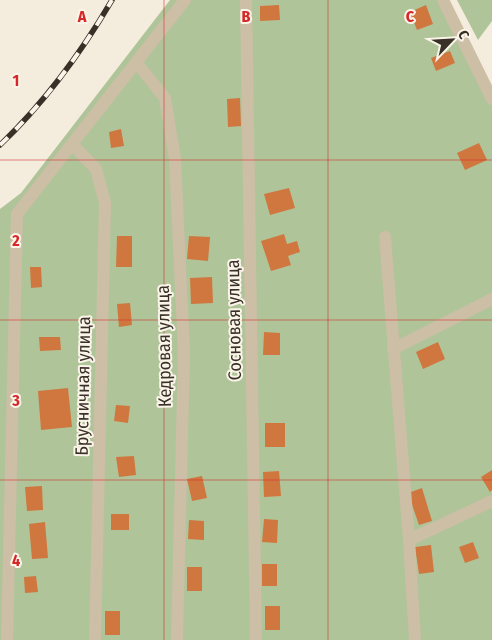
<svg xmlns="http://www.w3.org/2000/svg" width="492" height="640" viewBox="0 0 492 640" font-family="'Fira Sans Condensed',sans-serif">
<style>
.green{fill:#b0c49a}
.building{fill:#cf773f}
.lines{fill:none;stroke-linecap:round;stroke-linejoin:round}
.minor{stroke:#cdbea6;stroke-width:12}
.rail-casing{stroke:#393028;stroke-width:5.5}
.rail{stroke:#fbf5e9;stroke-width:4;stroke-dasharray:11;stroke-linecap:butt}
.grid{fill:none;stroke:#d62828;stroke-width:1;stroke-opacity:0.55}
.labels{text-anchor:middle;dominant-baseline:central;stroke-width:4;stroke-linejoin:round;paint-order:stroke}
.street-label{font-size:18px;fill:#393028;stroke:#fbf5e9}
.grid-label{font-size:16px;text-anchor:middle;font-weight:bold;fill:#d62828;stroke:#fbf5e9;stroke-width:4;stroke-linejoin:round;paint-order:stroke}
</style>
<rect width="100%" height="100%" fill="#f4ecdc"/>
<path class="green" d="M 170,0 L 442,0 L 492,99 L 492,640 L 0,640 L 0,209 L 21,193 Z
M 457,0 L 492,0 L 492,21 L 478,40 Z"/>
<path class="building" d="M 279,5 L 280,20 L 260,21 L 260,6 Z
M 426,5 L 433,24 L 417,30 L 410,12 Z
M 450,51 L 455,63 L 436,71 L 431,58 Z
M 240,98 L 241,126 L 228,127 L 227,99 Z
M 121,129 L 124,146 L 111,148 L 109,132 Z
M 479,143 L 487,160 L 465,170 L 457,153 Z
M 289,188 L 295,208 L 270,215 L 264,194 Z
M 284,234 L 287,244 L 297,241 L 300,252 L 288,256 L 291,265 L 271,271 L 261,241 Z
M 117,236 L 132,236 L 132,267 L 116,267 Z
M 189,236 L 210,237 L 208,261 L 187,259 Z
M 30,267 L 41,267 L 42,287 L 31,288 Z
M 212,277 L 213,303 L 191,304 L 190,278 Z
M 130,303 L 132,325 L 119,327 L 117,304 Z
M 264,332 L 280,333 L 280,355 L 263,355 Z
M 39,337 L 60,337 L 61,350 L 40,351 Z
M 438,342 L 445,359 L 423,369 L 416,352 Z
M 68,388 L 72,427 L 41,430 L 38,391 Z
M 116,405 L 130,406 L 128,423 L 114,421 Z
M 265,423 L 285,423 L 285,447 L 265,447 Z
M 134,456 L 136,475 L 119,477 L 116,457 Z
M 492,470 L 492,490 L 490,492 L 481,477 Z
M 279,471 L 281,496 L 264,497 L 263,472 Z
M 202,476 L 207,498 L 192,501 L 187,479 Z
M 42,486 L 43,510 L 27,511 L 25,487 Z
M 422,488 L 432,521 L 419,525 L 408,493 Z
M 111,514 L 129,514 L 129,530 L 111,530 Z
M 264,519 L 278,520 L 277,543 L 262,542 Z
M 189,520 L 204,521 L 204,540 L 188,539 Z
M 45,522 L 48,558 L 32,559 L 29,524 Z
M 473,542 L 479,558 L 465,563 L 459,547 Z
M 431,545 L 434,572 L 419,574 L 415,547 Z
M 262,564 L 277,564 L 277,586 L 262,586 Z
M 187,567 L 202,567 L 202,591 L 187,591 Z
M 36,576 L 38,592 L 25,593 L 24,577 Z
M 265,606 L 280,606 L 280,630 L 265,630 Z
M 105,611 L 120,611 L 120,635 L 105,635 Z"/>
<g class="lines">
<path class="minor" d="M 246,0 L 256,640
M 443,0 L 492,99
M 136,62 L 165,98 L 175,159 L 184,353 L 177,640
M 72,144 L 96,169 L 105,203 L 95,640
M 385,237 L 409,540 L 415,640
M 393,349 L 492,299
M 409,540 L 492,501
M 7,640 L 17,214 L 185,0"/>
<defs>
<path id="rail" d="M 0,145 C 45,102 81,53 112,0"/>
</defs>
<use href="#rail" class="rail-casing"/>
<use href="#rail" class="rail"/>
</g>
<path class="grid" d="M 164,0 L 164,640M 328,0 L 328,640M 0,160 L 492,160M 0,320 L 492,320M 0,480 L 492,480"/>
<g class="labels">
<g class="street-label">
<text transform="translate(234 320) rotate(-91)">Сосновая улица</text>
<text transform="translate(164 346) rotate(-91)">Кедровая улица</text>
<text transform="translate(83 386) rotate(-89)">Брусничная улица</text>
</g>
</g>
<g class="grid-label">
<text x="82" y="22">A</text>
<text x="246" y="22">B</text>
<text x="410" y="22">C</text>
<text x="16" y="86">1</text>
<text x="16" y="246">2</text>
<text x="16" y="406">3</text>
<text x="16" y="566">4</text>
</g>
<g transform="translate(452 40) rotate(65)" stroke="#fbf5e9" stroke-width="4" paint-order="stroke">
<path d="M0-4L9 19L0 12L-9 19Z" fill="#393028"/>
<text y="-8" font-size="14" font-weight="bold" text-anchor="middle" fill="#393028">С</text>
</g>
</svg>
